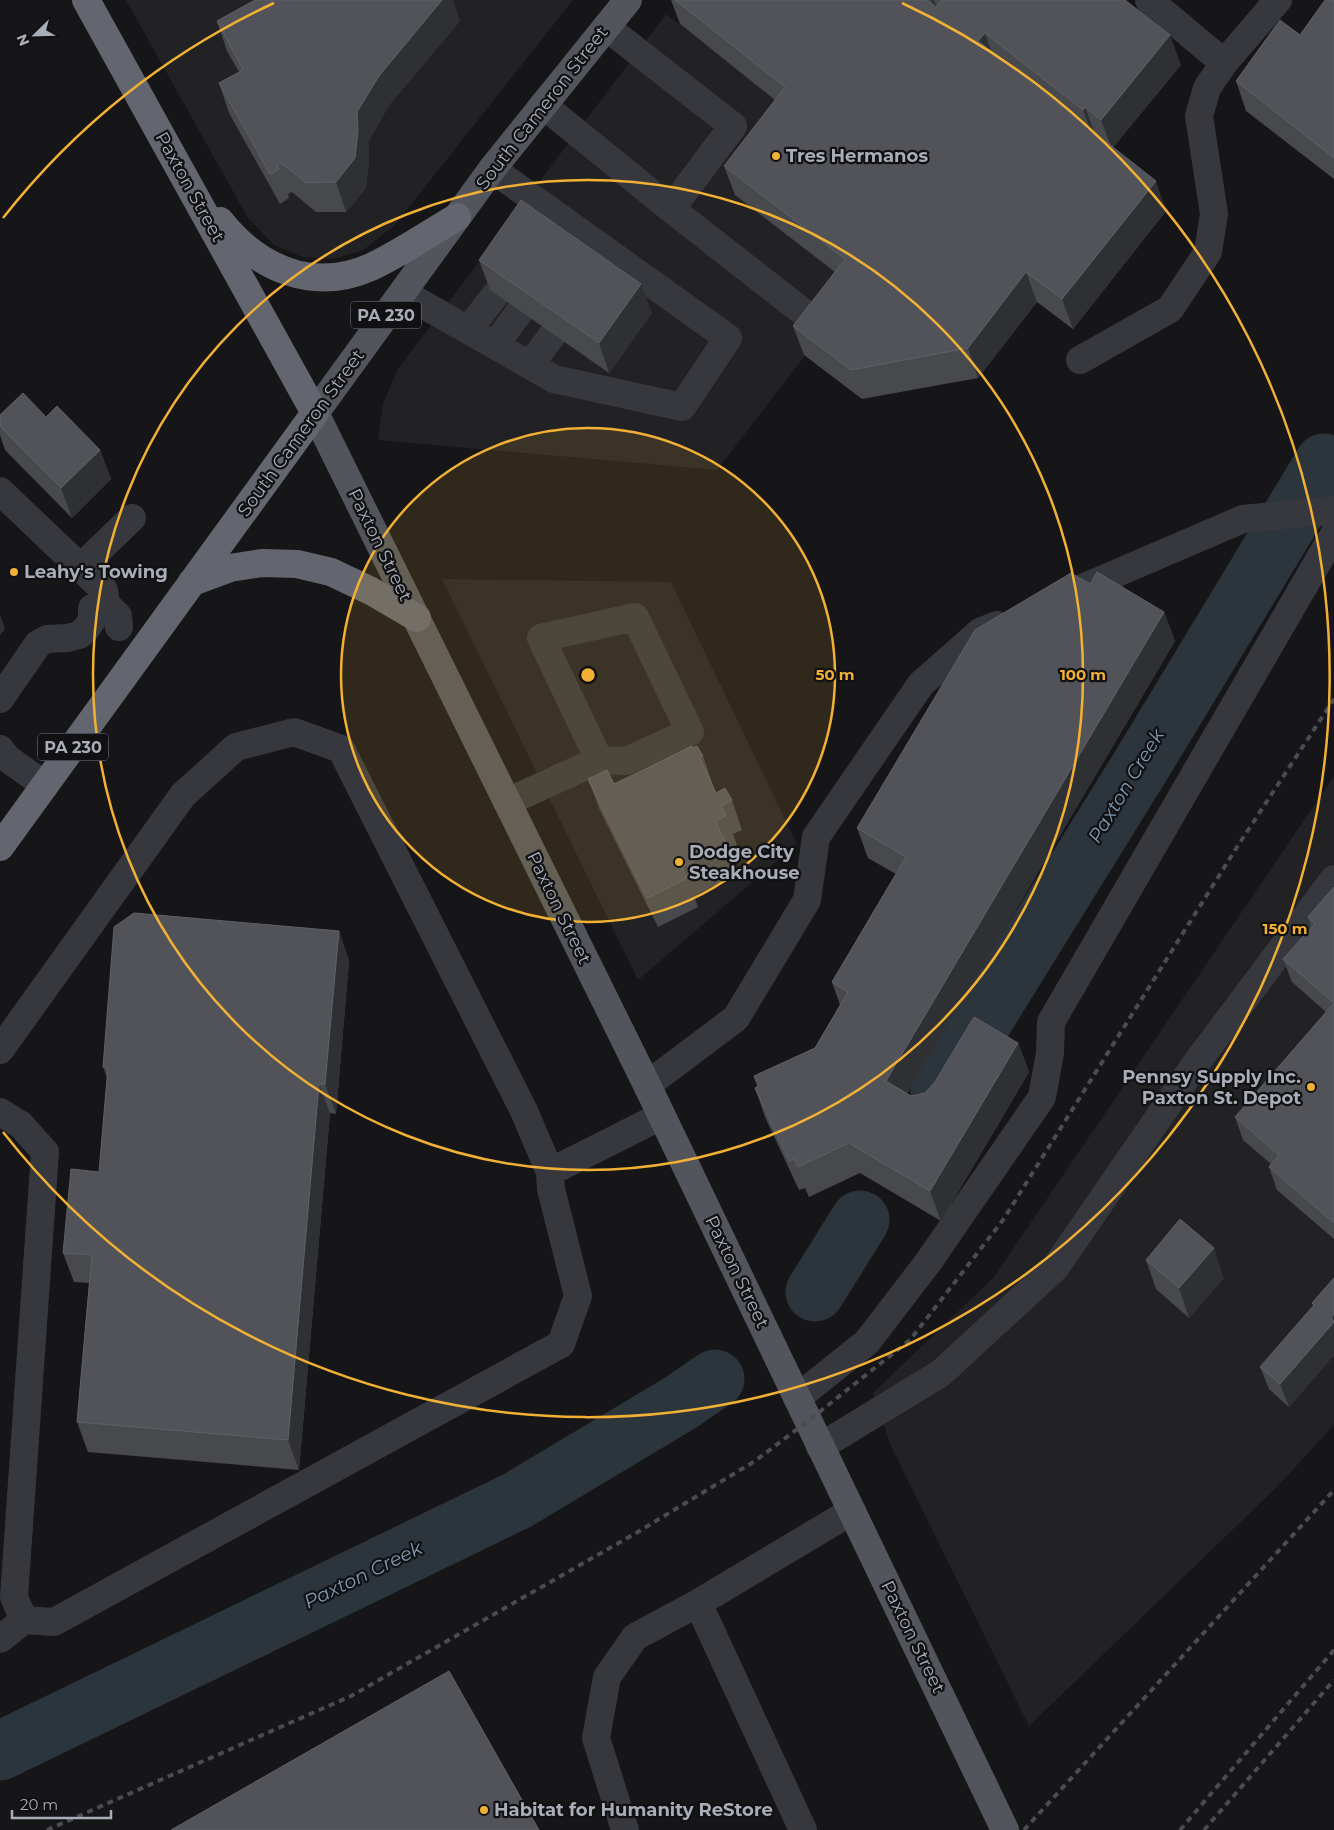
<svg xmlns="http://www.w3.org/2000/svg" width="1334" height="1830" viewBox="0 0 1334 1830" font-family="Montserrat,sans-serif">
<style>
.built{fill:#222225}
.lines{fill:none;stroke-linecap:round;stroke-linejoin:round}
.river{stroke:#2c353c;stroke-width:59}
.minor{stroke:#37383d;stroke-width:28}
.major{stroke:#53555c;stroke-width:28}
.highway{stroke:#63666e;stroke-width:28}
.rail{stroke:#4a4c52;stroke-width:4;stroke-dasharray:6 5;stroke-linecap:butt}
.wall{fill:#47494d}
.shaded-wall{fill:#2f3033}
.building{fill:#525359;stroke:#5f6168}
.ring{fill:none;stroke:#f2b134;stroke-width:2.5}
.poi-dot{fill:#f2b134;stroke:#111113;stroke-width:2}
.labels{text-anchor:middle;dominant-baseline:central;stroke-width:4.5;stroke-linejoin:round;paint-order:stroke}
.shield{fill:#111113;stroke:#7b7e86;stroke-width:1}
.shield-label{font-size:16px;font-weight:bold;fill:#a8adb8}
.street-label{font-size:18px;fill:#a8adb8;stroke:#111113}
.poi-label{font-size:18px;font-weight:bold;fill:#a8adb8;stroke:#111113;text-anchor:start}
.water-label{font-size:19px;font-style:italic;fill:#7f9bb3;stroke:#111113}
.centre{fill:#f2b134;stroke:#111113;stroke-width:2.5}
.ring-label{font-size:15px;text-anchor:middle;font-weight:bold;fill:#f2b134;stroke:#111113;stroke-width:4.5;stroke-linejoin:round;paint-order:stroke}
</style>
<rect width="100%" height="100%" fill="#161618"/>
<path class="built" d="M 126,0 L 573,0 L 394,226 L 362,251 L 333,259 L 302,257 L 274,245 L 248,218 Z
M 666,14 L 919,208 L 717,470 L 378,440 L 383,403 L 398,369 Z
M 442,579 L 671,582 L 797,844 L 638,980 Z
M 1334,776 L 1334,1425 L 1277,1487 L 1029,1726 L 891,1446 L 873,1393 L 994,1277 Z"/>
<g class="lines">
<path class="river" d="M 940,1090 L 1145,759 L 1324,463
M 815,1292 L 860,1220
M 0,1751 L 518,1500 L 680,1403 L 715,1379"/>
<path class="minor" d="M 1149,0 L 1224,63
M 543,105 L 671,209 L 733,126 L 606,27
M 671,209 L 803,312
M 403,293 L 554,379 L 682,407 L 728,338 L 492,169
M 468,330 L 496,294
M 495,345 L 520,311
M 1080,360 L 1170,309 L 1208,252 L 1214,214 L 1199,116 L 1207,88 L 1224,63 L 1278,0
M 530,365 L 553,334
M 0,491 L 104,590 L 106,604 L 118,616 L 119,627
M 81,567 L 132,518
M 1073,592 L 1243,519 L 1334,510
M 0,699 L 38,644 L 47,639 L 68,638 L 79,635 L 86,629 L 92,620 L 92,608 L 106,604
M 0,749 L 8,759 L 45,785
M 507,802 L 599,760 L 626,761 L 690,732 L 635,617 L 541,638 L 599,760
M 0,1050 L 183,795 L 236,747 L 294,732 L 341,749 L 524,1111 L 550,1172
M 647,1085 L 736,1018 L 807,900 L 816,837 L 921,684 L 980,632 L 997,625
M 0,1112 L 21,1125 L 45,1152 L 14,1597 L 24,1620 L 54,1622 L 561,1344 L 578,1296 L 551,1189 L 550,1172 L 661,1116
M 797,1398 L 867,1342 L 929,1261 L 1042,1097 L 1050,1053 L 1051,1022 L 1334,534
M 820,1447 L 941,1373 L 1055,1268 L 1197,1062 L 1334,879
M 698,1603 L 803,1830
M 0,1639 L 24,1620
M 625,1830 L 596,1738 L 607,1677 L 635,1637 L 698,1603 L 852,1511"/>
<path class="major" d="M 628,0 L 492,169 L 315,413 L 647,1085 L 1005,1830"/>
<path class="highway" d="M 220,221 C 257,268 313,293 371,267 C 399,254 430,233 457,217
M 192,582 L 230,568 L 262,563 L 297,564 L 331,572 L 371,591 L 417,618
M 0,847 L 315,413 L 86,0"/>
<path class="rail" d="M 47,1830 L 351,1696 L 636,1533 L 755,1461 L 808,1421 L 910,1340 L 1003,1220 L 1237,847 L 1334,699
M 1024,1830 L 1334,1490
M 1180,1830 L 1334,1650
M 1204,1830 L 1334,1680"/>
</g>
<path class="wall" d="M 671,0 L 1125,0 L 1181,65 L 1113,147 L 1166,211 L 1073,329 L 1037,302 L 978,378 L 862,399 L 804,355 L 793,326 L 835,272 L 735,195 L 724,166 L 775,100 L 680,24 Z
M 1334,0 L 1334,179 L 1246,111 L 1236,81 L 1300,35 Z
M 217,21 L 460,21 L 389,105 L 368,142 L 369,160 L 366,188 L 346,212 L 316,212 L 292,192 L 288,194 L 289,198 L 280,204 L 229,113 L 219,83 L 239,72 L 227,51 Z
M 479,260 L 652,313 L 609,373 L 490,290 Z
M 0,415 L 46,417 L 100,450 L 111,479 L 72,518 L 5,450 L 0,435 Z
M 1090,584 L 1164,612 L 1175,641 L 907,1094 L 911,1096 L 925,1093 L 1018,1043 L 1029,1072 L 941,1221 L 860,1173 L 809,1197 L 805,1188 L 799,1190 L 765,1117 L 755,1088 L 815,1048 L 840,1005 L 832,982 L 896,874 L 868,858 L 857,828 Z
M 693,748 L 703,756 L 713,785 L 713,786 L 716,793 L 732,800 L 742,830 L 733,834 L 737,845 L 728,849 L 737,874 L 694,896 L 698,907 L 658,927 L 599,808 L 588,779 L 614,784 Z
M 1334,887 L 1334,1239 L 1277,1190 L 1269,1167 L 1271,1164 L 1243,1140 L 1235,1117 L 1326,1012 L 1292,982 L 1283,959 L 1311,927 L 1308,917 Z
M 339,931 L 349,961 L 336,1114 L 330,1113 L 299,1470 L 88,1452 L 77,1422 L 89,1283 L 74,1282 L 63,1253 L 99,1172 L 107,1078 L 103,1067 Z
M 1146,1260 L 1224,1278 L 1189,1318 L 1156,1289 Z
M 1334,1278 L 1334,1355 L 1289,1407 L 1269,1389 L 1260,1367 L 1313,1306 L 1312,1303 Z"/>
<path class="shaded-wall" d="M 442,0 L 453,0 L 460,21 L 389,105 L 368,142 L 369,160 L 366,188 L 346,212 L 336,182 L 357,112 L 379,76 Z
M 931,0 L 934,0 L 941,19 L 939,21 Z
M 985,33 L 995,62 L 978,41 Z
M 1170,35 L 1181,65 L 1112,149 L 1101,120 Z
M 1085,107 L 1096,137 L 1094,140 L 1083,110 Z
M 1156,181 L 1166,211 L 1073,329 L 1062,299 Z
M 1026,272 L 1037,302 L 978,378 L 968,348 Z
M 641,284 L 652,313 L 609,373 L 599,343 Z
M 100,450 L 111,479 L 72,518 L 61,488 Z
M 1164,612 L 1175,641 L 897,1111 L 886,1081 Z
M 0,615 L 5,629 L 0,635 Z
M 339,931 L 349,961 L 336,1114 L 325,1084 Z
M 1018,1043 L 1029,1072 L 941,1221 L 930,1191 Z
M 319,1084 L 330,1113 L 299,1470 L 288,1440 Z
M 1214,1248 L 1224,1278 L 1189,1318 L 1179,1288 Z
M 1334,1314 L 1334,1355 L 1289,1407 L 1280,1384 Z"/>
<path class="building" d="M 255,0 L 442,0 L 379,76 L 357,112 L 358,131 L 355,158 L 336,182 L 306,183 L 281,163 L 277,165 L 279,169 L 270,174 L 219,83 L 243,70 L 217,21 Z
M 675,0 L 926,0 L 936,7 L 942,0 L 1125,0 L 1170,35 L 1101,120 L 1085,107 L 1083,110 L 985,33 L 978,41 L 1156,181 L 1062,299 L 1026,272 L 968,348 L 851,370 L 793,326 L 845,259 L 724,166 L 785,87 Z
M 1325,0 L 1334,0 L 1334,158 L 1236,81 L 1280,20 L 1300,35 Z
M 521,200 L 641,284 L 599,343 L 479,260 Z
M 23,393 L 46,417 L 57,406 L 100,450 L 61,488 L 0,426 L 0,415 Z
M 1097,572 L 1164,612 L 886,1081 L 911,1096 L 925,1093 L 935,1082 L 974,1017 L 1018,1043 L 930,1191 L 849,1143 L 798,1167 L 794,1159 L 789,1161 L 755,1088 L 758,1086 L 754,1076 L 815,1048 L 848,992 L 832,982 L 906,857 L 857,828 L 975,630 L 1071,573 L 1090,584 Z
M 692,746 L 693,748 L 697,746 L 703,756 L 699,757 L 716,793 L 725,788 L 732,800 L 721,806 L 726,816 L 715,821 L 727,845 L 682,867 L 687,878 L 647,898 L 588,779 L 607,770 L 614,784 Z
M 1334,887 L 1334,1223 L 1269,1167 L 1279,1155 L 1235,1117 L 1334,1003 L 1283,959 L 1315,924 L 1308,917 Z
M 134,913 L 339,931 L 325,1084 L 319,1084 L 288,1440 L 77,1422 L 92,1255 L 63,1253 L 71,1169 L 99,1172 L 108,1067 L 103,1067 L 114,927 Z
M 1180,1219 L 1214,1248 L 1179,1288 L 1146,1260 Z
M 1334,1278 L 1334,1314 L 1331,1318 L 1334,1321 L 1334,1322 L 1280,1384 L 1260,1367 L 1314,1305 L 1312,1303 Z
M 449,1671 L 539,1830 L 171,1830 Z"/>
<circle cx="588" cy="675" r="247" fill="#f2b134" fill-opacity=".12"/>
<g class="ring">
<circle cx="588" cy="675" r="247"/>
<circle cx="588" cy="675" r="495"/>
<path d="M3 218A742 742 0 0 1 274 3M902 3A742 742 0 1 1 3 1132"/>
</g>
<g class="poi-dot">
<circle cx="776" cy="156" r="5"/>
<circle cx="14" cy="572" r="5"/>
<circle cx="679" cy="862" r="5"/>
<circle cx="1311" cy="1087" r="5"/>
<circle cx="484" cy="1810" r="5"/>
</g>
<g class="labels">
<g class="shield">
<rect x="351" y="301.5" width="70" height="27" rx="4"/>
<rect x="38" y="733.5" width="70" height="27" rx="4"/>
</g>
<g class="shield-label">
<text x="386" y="315">PA 230</text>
<text x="73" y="747">PA 230</text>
</g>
<g class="street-label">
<text transform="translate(542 108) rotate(-52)">South Cameron Street</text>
<text transform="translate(190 187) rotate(61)">Paxton Street</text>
<text transform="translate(301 433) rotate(-54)">South Cameron Street</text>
<text transform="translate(380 545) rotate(64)">Paxton Street</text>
<text transform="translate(559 908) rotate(64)">Paxton Street</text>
<text transform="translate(737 1272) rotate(64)">Paxton Street</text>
<text transform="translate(913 1637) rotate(64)">Paxton Street</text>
</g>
<g class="poi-label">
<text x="786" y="156">Tres Hermanos</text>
<text x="24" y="572">Leahy's Towing</text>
<text x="689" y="852">Dodge City<tspan x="689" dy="21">Steakhouse</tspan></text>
<text x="1301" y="1077" text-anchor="end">Pennsy Supply Inc.<tspan x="1301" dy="21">Paxton St. Depot</tspan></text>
<text x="494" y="1810">Habitat for Humanity ReStore</text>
</g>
<g class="water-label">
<text transform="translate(1126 786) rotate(-59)">Paxton Creek</text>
<text transform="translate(363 1575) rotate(-26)">Paxton Creek</text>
</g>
</g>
<circle cx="588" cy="675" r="8" class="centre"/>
<g class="ring-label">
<text x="835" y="680">50 m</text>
<text x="1083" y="680">100 m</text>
<text x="1285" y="934">150 m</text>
</g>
<g transform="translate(35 35) rotate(247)" stroke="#111113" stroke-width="4" paint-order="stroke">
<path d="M0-4L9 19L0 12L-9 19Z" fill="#a8adb8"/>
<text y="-8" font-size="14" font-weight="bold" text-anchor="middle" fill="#a8adb8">N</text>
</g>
<path d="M12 1810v8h99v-8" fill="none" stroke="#a8adb8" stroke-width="2.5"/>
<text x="20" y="1810" font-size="15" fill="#a8adb8" stroke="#111113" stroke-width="4" paint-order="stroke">20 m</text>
</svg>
